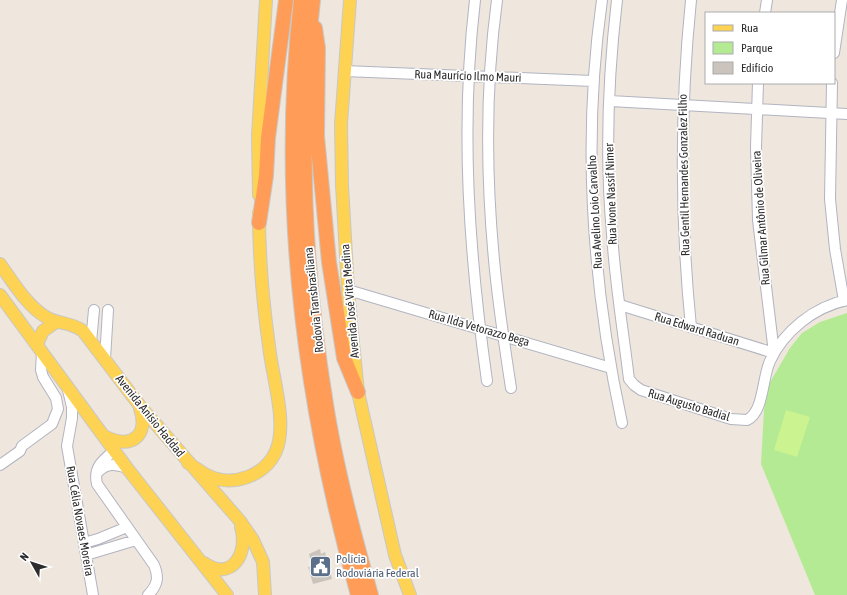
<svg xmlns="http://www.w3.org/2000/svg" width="847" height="595" viewBox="0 0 847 595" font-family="'Asap Condensed',sans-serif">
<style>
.green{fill:#b4ea94}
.pitch{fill:#cbf38f}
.building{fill:#cac4bc}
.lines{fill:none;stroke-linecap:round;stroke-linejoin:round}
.minor-casing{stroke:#b1b4c1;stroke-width:12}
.major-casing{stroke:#c8c8c8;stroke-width:14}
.highway-casing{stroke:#c8c8c8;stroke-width:16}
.minor{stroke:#fff;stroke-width:10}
.major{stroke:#fed253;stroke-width:12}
.highway{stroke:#ff9d58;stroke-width:14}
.labels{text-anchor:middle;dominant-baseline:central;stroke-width:3.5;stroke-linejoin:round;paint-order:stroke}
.street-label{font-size:12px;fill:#2c2c2c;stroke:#fff}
.service-label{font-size:12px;fill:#4e5e75;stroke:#fff;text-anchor:start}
</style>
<rect width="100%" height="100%" fill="#efe7dd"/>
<path class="green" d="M 847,313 L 847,595 L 815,595 L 761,464 L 764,410 L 769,384 L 790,348 L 802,333 L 820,322 Z"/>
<path class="pitch" d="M 786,410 L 810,417 L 797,457 L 774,450 Z"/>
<path class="building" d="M 320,549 L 321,554 L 325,552 L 332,579 L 313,584 L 308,567 L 312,566 L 309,554 Z"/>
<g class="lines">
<defs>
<path id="minor" d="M 475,0 C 460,128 469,254 487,381
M 497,0 C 485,89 486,181 495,270 C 499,310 505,349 511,388
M 602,0 C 582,141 592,284 622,423
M 617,0 C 608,77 605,156 612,234 C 615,282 623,330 629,379 L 634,385 L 641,390 L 731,419 L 747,420 C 764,412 762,378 770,361 C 784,331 814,307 847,300
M 691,0 C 680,109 680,218 691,327
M 765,13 L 767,0
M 834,53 L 842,0
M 344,71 L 593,81
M 832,83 L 830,199 L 835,249 L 844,301
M 610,101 L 847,114
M 348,290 L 611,368
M 620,305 L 774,353 L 758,220 L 756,147 L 758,83
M 91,342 L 94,310
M 105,359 L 108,310
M 68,390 L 72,407 L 72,418 L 67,446 L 93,595
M 115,450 C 103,460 93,467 97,484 L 154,565 C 159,577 158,585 148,595
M 0,465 L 20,451 L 22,446 L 52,424 L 58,409 L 56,398 L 43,377 L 41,370 L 42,352
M 98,472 C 107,463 115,464 127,468
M 84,543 L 98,539 L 127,527
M 86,555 L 136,540"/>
<path id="major" d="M 350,0 L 341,124 L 342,185 L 348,290 L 353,343 L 358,392 L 395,555 L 410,595
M 259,195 L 258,136 L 266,0
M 0,264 C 13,282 27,306 46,317 C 59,325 69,321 83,331 L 140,406 L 240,521 L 253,540 L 263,562 L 265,595
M 0,295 L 127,468 L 227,595
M 37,344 L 43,331 L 56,322
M 106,437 C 132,449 149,436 140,408
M 188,463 C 195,467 202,473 209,476 C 233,487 265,476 276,451 C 288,423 272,376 269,346 C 263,303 259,257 259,213
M 204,563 C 231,582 249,554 241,527"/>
<path id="highway" d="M 301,0 C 278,202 303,400 358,595
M 313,0 C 298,134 304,271 326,404 C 336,468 353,532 371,595
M 315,28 L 318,48 L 317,136 L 329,262 L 344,358 L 358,392
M 259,223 L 266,176 L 268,138 L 286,0"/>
</defs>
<use href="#minor" class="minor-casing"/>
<use href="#major" class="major-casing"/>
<use href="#highway" class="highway-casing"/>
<use href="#minor" class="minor"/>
<use href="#major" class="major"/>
<use href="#highway" class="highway"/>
</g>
<defs>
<symbol id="civic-square" viewBox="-11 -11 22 22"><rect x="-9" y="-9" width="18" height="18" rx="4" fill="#5c6f8a" stroke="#fff"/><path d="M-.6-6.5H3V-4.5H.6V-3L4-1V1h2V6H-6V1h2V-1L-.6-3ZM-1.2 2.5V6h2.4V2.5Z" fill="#fff"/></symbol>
</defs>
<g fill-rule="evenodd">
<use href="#civic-square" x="308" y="554" width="25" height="25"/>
</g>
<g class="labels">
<g class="street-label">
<text transform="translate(468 76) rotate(2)">Rua Maurício Ilmo Mauri</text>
<text transform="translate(684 175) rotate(-91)">Rua Gentil Hernandes Gonzalez Filho</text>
<text transform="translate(611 194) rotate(-92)">Rua Ivone Nassif Nimer</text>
<text transform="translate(595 212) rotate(-93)">Rua Avelino Loio Carvalho</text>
<text transform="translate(761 218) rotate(-94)">Rua Gilmar Antônio de Oliveira</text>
<text transform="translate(314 300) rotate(-96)">Rodovia Transbrasiliana</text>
<text transform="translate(350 301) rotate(-95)">Avenida José Vitta Medina</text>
<text transform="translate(479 328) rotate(16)">Rua Ilda Vetorazzo Bega</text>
<text transform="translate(697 329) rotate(17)">Rua Edward Raduan</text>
<text transform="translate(689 405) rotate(17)">Rua Augusto Badial</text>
<text transform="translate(150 416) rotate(51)">Avenida Anísio Haddad</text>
<text transform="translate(80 521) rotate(80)">Rua Célia Novaes Moreira</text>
</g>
<g class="service-label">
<text x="336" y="559">Polícia<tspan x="336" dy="14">Rodoviária Federal</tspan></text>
</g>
</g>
<rect x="705" y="12" width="130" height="72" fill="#ffffff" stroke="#ababab"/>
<rect x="713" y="25" width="20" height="6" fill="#fed253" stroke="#ababab"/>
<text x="741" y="32" font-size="12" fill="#2c2c2c">Rua</text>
<rect x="713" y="42" width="20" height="12" fill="#b4ea94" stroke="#ababab"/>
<text x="741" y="52" font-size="12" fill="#2c2c2c">Parque</text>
<rect x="713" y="62" width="20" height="12" fill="#cac4bc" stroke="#ababab"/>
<text x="741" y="72" font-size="12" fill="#2c2c2c">Edifício</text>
<g transform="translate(32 563) rotate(309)" stroke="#ffffff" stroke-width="3" paint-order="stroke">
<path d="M0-3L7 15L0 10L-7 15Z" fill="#2c2c2c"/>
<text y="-6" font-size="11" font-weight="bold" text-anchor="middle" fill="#2c2c2c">N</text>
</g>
</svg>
